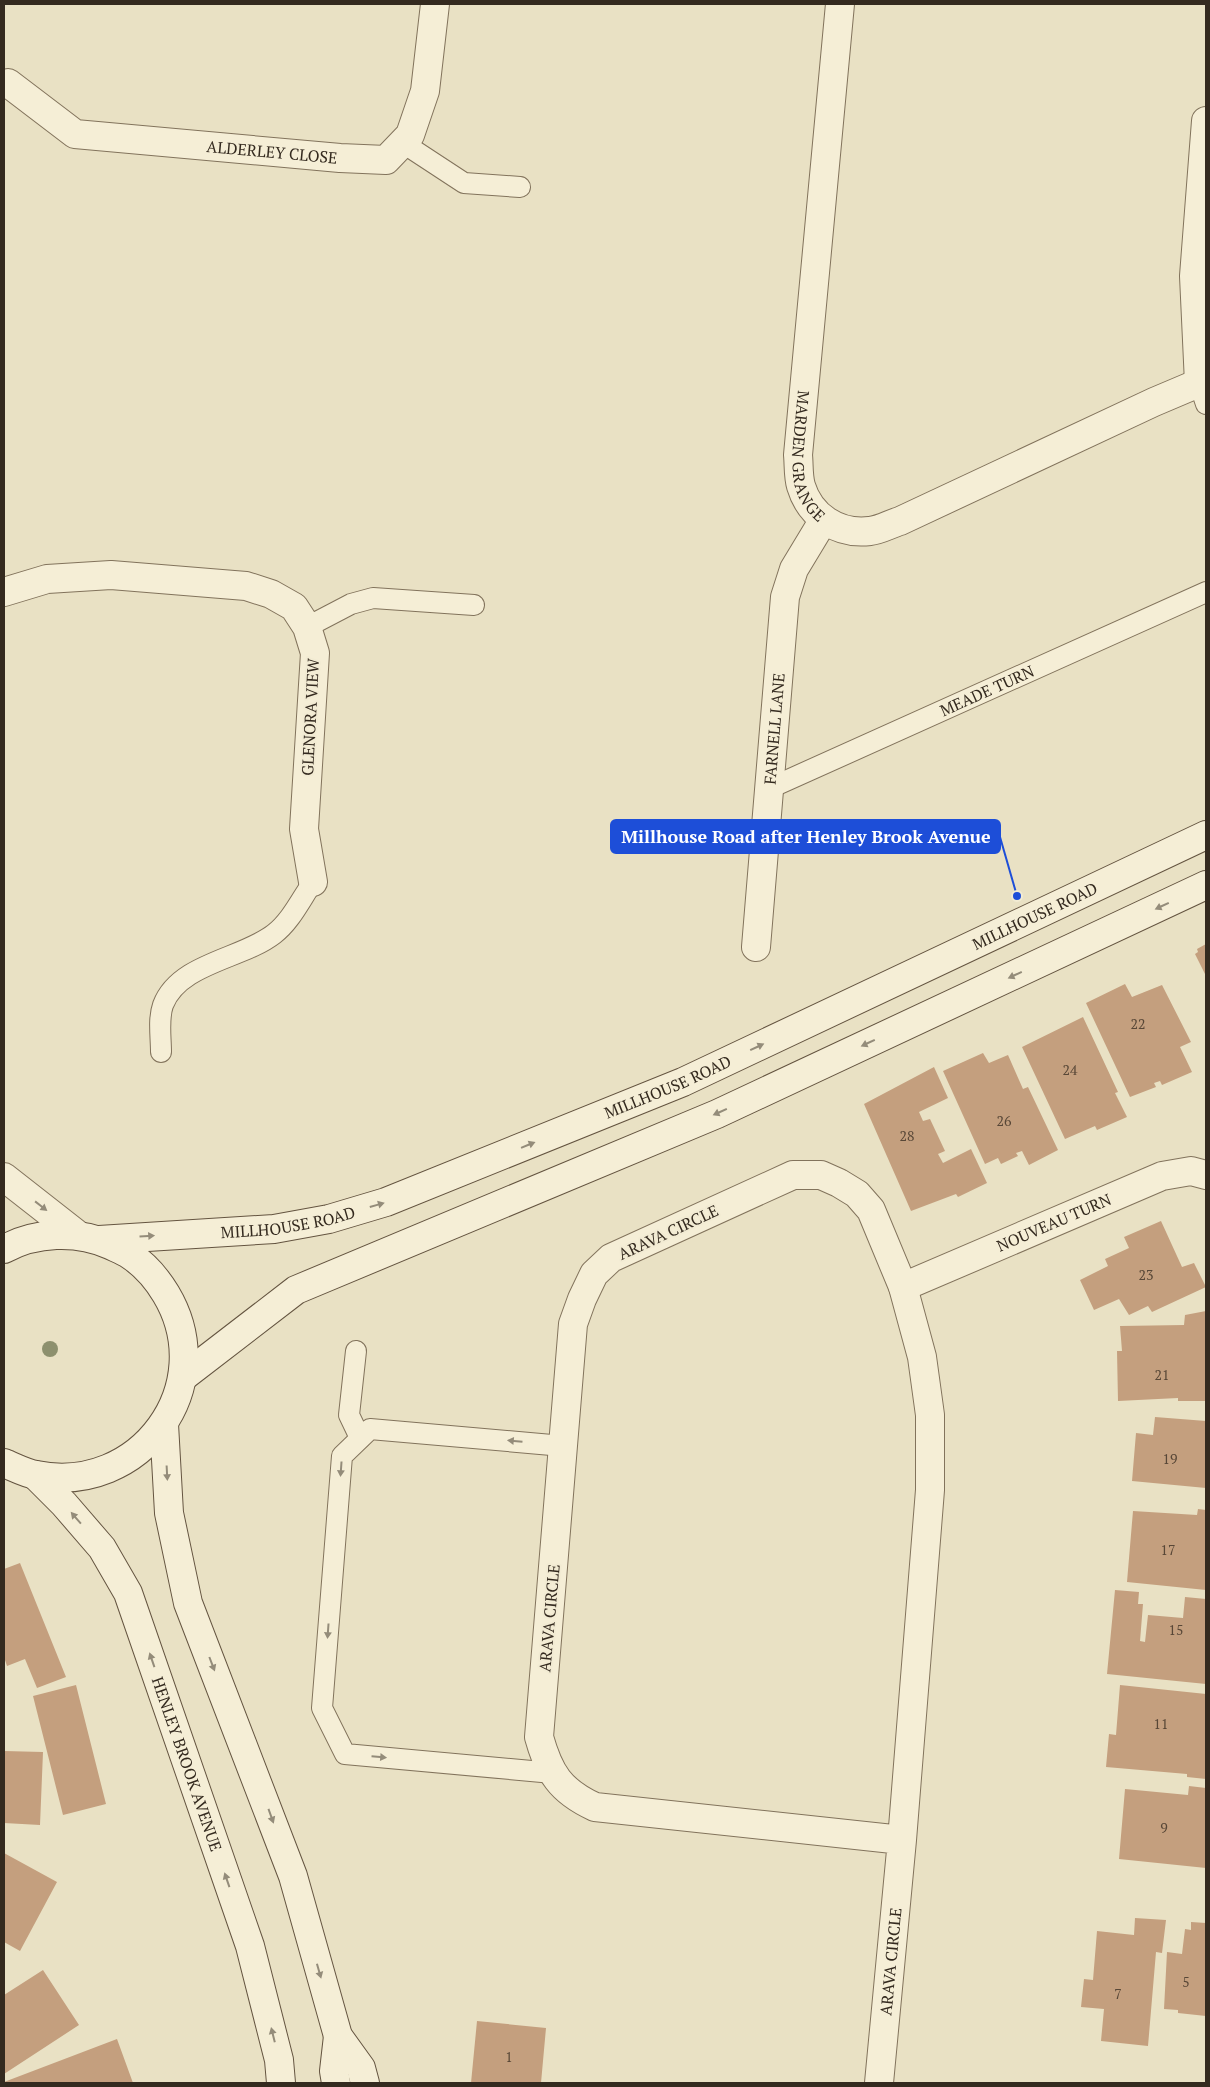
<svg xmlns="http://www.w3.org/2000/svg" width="1210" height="2087" viewBox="0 0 1210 2087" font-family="'PT Serif',serif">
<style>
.building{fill:#c49f7e}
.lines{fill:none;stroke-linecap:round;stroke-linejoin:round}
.service-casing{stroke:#82735c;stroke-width:22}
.minor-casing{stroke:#82735c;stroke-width:30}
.tertiary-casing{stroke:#82735c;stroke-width:30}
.secondary-casing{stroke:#645440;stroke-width:30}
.service{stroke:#f5eed6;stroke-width:20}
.minor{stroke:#f5eed6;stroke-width:28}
.tertiary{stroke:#f5eed6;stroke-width:28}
.secondary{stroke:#f5eed6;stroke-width:28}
.tree{fill:#8d906e}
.oneway{fill:#948c7a}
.labels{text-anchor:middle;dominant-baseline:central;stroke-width:4;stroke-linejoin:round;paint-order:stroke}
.number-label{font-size:14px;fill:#584737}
.street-label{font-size:16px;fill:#342a1f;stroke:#f2ebd3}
.leader{fill:none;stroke:#1d4ed8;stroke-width:2}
.callout-dot{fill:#1d4ed8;stroke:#f2ebd3;stroke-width:2}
.callout{fill:#1d4ed8;stroke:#1d4ed8;stroke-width:2}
.callout-label{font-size:18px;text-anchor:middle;font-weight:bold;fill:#fff}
</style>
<rect width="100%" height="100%" fill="#e9e1c4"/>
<path class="building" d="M 1206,944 L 1206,976 L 1195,954 L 1198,952 L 1197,949 Z
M 1125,984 L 1132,997 L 1162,985 L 1191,1042 L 1180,1047 L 1192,1072 L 1162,1085 L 1160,1081 L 1154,1083 L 1156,1087 L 1130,1097 L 1086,1003 Z
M 1083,1017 L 1118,1092 L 1115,1093 L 1127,1117 L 1097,1130 L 1095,1126 L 1065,1139 L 1022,1047 Z
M 983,1053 L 989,1063 L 1008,1055 L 1023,1089 L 1028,1087 L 1058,1150 L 1029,1165 L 1022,1151 L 1016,1153 L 1018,1156 L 1001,1164 L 998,1158 L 985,1164 L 943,1071 Z
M 934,1067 L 948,1098 L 919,1112 L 923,1121 L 930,1119 L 945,1151 L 938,1154 L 943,1163 L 971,1149 L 987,1183 L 958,1197 L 956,1194 L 911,1211 L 864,1104 Z
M 1161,1221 L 1182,1267 L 1194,1263 L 1206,1287 L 1152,1312 L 1148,1306 L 1129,1315 L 1119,1299 L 1094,1310 L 1080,1280 L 1108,1266 L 1105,1259 L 1129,1248 L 1124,1237 Z
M 1206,1311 L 1206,1401 L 1178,1401 L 1178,1398 L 1118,1401 L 1117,1351 L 1122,1351 L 1120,1326 L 1184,1325 L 1185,1315 Z
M 1155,1417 L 1206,1421 L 1206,1488 L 1132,1481 L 1136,1433 L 1153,1435 Z
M 1198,1509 L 1206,1510 L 1206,1590 L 1127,1582 L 1133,1511 L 1197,1515 Z
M 20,1563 L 66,1677 L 37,1688 L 25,1659 L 7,1666 L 4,1657 L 4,1569 Z
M 1115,1590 L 1139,1592 L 1138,1604 L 1143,1604 L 1140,1641 L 1145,1642 L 1148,1615 L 1183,1618 L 1185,1597 L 1206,1599 L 1206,1684 L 1107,1674 Z
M 76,1685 L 106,1804 L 63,1815 L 33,1696 Z
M 1120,1685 L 1206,1694 L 1206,1779 L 1187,1777 L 1187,1774 L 1106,1767 L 1109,1734 L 1116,1735 Z
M 4,1751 L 43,1752 L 40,1825 L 4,1823 Z
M 1189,1786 L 1206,1788 L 1206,1868 L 1119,1859 L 1125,1789 L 1188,1795 Z
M 4,1853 L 57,1882 L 20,1951 L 4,1942 Z
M 1135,1918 L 1166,1920 L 1162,1953 L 1156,1952 L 1148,2046 L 1101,2041 L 1104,2009 L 1081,2007 L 1084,1979 L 1093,1980 L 1097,1931 L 1134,1935 Z
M 1191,1922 L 1206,1923 L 1206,2016 L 1178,2013 L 1178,2010 L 1164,2009 L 1167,1952 L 1182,1954 L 1185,1929 L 1191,1930 Z
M 43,1970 L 79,2025 L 4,2074 L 4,1995 Z
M 477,2021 L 546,2028 L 541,2083 L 471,2083 Z
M 117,2039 L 133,2083 L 4,2083 L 4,2082 Z"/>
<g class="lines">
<defs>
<g id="service">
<path d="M 403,143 L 464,183 L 520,187"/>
<path d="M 1199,383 L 1206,404"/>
<path d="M 307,627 L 351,604 L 373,598 L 474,605"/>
<path id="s1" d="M 768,789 L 1206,592"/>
<path d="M 161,1052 C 161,1037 158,1019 163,1005 C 179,963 242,959 274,934 C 291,921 301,899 313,882"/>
<path d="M 356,1351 L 349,1415 L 360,1438"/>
<path d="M 553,1773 L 345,1754 L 322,1708 L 342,1456 L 370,1429 L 563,1446"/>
</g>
<g id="minor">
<path id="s2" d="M 840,4 L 798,455 C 799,464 798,476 801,486 C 810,516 838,535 870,531 C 880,530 890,524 900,521 L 1154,402 L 1206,380"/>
<path id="s3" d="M 8,83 L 75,134 L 340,158 L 386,160 L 410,135 L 425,91 L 435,4"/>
<path d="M 1199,383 L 1194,276 L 1206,121"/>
<path d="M 4,592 L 47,579 L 111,575 L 246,586 L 271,594 L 294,607 L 307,627 L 315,653 L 304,829 L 313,882"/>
<path id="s4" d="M 756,947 L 785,597 L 794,569 L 823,521"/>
<path id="s5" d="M 903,1287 L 1162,1176 L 1191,1171 L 1206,1175"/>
<path id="s6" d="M 879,2083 L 902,1840 L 930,1490 L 930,1415 L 922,1357 L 903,1287 L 871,1210 L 857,1194 L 839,1183 L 821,1175 L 793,1175 L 611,1258 L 594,1274 L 582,1299 L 573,1324 L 539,1737 C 549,1773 560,1791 595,1807 L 902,1840"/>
</g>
<path id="tertiary" d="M 4,1177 L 78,1235"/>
<g id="secondary">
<path id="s7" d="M 99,1240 L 274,1229 L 329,1219 L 386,1202 L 683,1082 L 1206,835"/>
<path d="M 4,1249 C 35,1232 77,1230 110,1245 C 116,1248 124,1251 130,1255 C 145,1265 157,1279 166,1294 C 221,1386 140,1496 36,1475 C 25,1473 14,1467 4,1463"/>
<path d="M 183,1377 L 296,1290 L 717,1114 L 1206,885"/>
<path d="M 164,1424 L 169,1513 L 188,1603 L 293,1876 L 338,2036 L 361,2068 L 365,2083"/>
<path id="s8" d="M 35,1475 L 64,1504 L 102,1548 L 128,1593 L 250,1946 L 279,2060 L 281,2083"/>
<path d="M 336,2083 L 334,2071 L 338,2036"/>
</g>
</defs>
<use href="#service" class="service-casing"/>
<use href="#minor" class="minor-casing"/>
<use href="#tertiary" class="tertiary-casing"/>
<use href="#secondary" class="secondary-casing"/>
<use href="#service" class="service"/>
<use href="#minor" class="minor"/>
<use href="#tertiary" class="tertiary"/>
<use href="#secondary" class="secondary"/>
</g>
<circle class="tree" cx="50" cy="1349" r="8"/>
<defs><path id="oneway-solid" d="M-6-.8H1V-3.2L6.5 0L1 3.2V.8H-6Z" transform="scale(1.25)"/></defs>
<g class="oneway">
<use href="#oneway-solid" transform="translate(1162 906) rotate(155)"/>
<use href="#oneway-solid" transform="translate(1015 975) rotate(155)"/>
<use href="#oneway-solid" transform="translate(868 1043) rotate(155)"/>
<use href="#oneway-solid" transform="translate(757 1047) rotate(-25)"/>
<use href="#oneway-solid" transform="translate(720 1112) rotate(156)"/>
<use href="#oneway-solid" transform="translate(528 1145) rotate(-22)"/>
<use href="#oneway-solid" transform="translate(377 1205) rotate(-16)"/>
<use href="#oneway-solid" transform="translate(41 1206) rotate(38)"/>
<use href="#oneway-solid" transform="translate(147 1236) rotate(-4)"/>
<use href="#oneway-solid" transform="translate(515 1441) rotate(-175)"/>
<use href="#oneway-solid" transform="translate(341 1469) rotate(94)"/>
<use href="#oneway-solid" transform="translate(167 1473) rotate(87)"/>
<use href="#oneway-solid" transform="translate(76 1518) rotate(-131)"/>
<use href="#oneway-solid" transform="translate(328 1631) rotate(94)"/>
<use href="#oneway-solid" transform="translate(152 1660) rotate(-109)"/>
<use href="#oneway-solid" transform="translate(212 1664) rotate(69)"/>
<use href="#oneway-solid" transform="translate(379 1757) rotate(5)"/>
<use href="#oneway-solid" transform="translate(271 1816) rotate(70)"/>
<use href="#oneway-solid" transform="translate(227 1880) rotate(-109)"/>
<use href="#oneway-solid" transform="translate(319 1971) rotate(74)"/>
<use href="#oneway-solid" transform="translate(273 2035) rotate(-104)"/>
</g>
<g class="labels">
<g class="number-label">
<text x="1138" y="1023">22</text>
<text x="1070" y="1069">24</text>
<text x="1004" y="1120">26</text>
<text x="907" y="1135">28</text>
<text x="1146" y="1274">23</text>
<text x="1162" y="1374">21</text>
<text x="1170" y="1458">19</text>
<text x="1168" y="1549">17</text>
<text x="1176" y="1629">15</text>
<text x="1161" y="1723">11</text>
<text x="1164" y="1827">9</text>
<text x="1186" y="1981">5</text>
<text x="1118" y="1993">7</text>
<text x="509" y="2056">1</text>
</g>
<g class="street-label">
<text stroke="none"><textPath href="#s3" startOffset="282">ALDERLEY CLOSE</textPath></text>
<text stroke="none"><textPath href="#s2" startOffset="456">MARDEN GRANGE</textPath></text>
<text stroke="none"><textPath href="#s1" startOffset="240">MEADE TURN</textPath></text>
<text transform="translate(310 717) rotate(-87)">GLENORA VIEW</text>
<text stroke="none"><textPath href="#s4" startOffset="219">FARNELL LANE</textPath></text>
<text stroke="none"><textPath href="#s7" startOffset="1000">MILLHOUSE ROAD</textPath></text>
<text stroke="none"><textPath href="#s7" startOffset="595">MILLHOUSE ROAD</textPath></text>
<text stroke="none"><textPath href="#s7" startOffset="190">MILLHOUSE ROAD</textPath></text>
<text stroke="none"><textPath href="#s5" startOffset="164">NOUVEAU TURN</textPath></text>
<text transform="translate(668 1232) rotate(-25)">ARAVA CIRCLE</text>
<text transform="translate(549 1618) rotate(-85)">ARAVA CIRCLE</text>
<text stroke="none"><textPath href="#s8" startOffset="332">HENLEY BROOK AVENUE</textPath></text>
<text stroke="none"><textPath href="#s6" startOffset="122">ARAVA CIRCLE</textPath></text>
</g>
</g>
<path class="leader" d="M1017 896L1000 837"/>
<circle class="callout-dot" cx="1017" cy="896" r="5"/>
<rect class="callout" x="611" y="820" width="389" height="33" rx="5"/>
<g class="callout-label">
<text x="806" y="843">Millhouse Road after Henley Brook Avenue</text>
</g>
<rect width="1210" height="2087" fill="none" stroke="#342a1f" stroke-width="10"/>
</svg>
